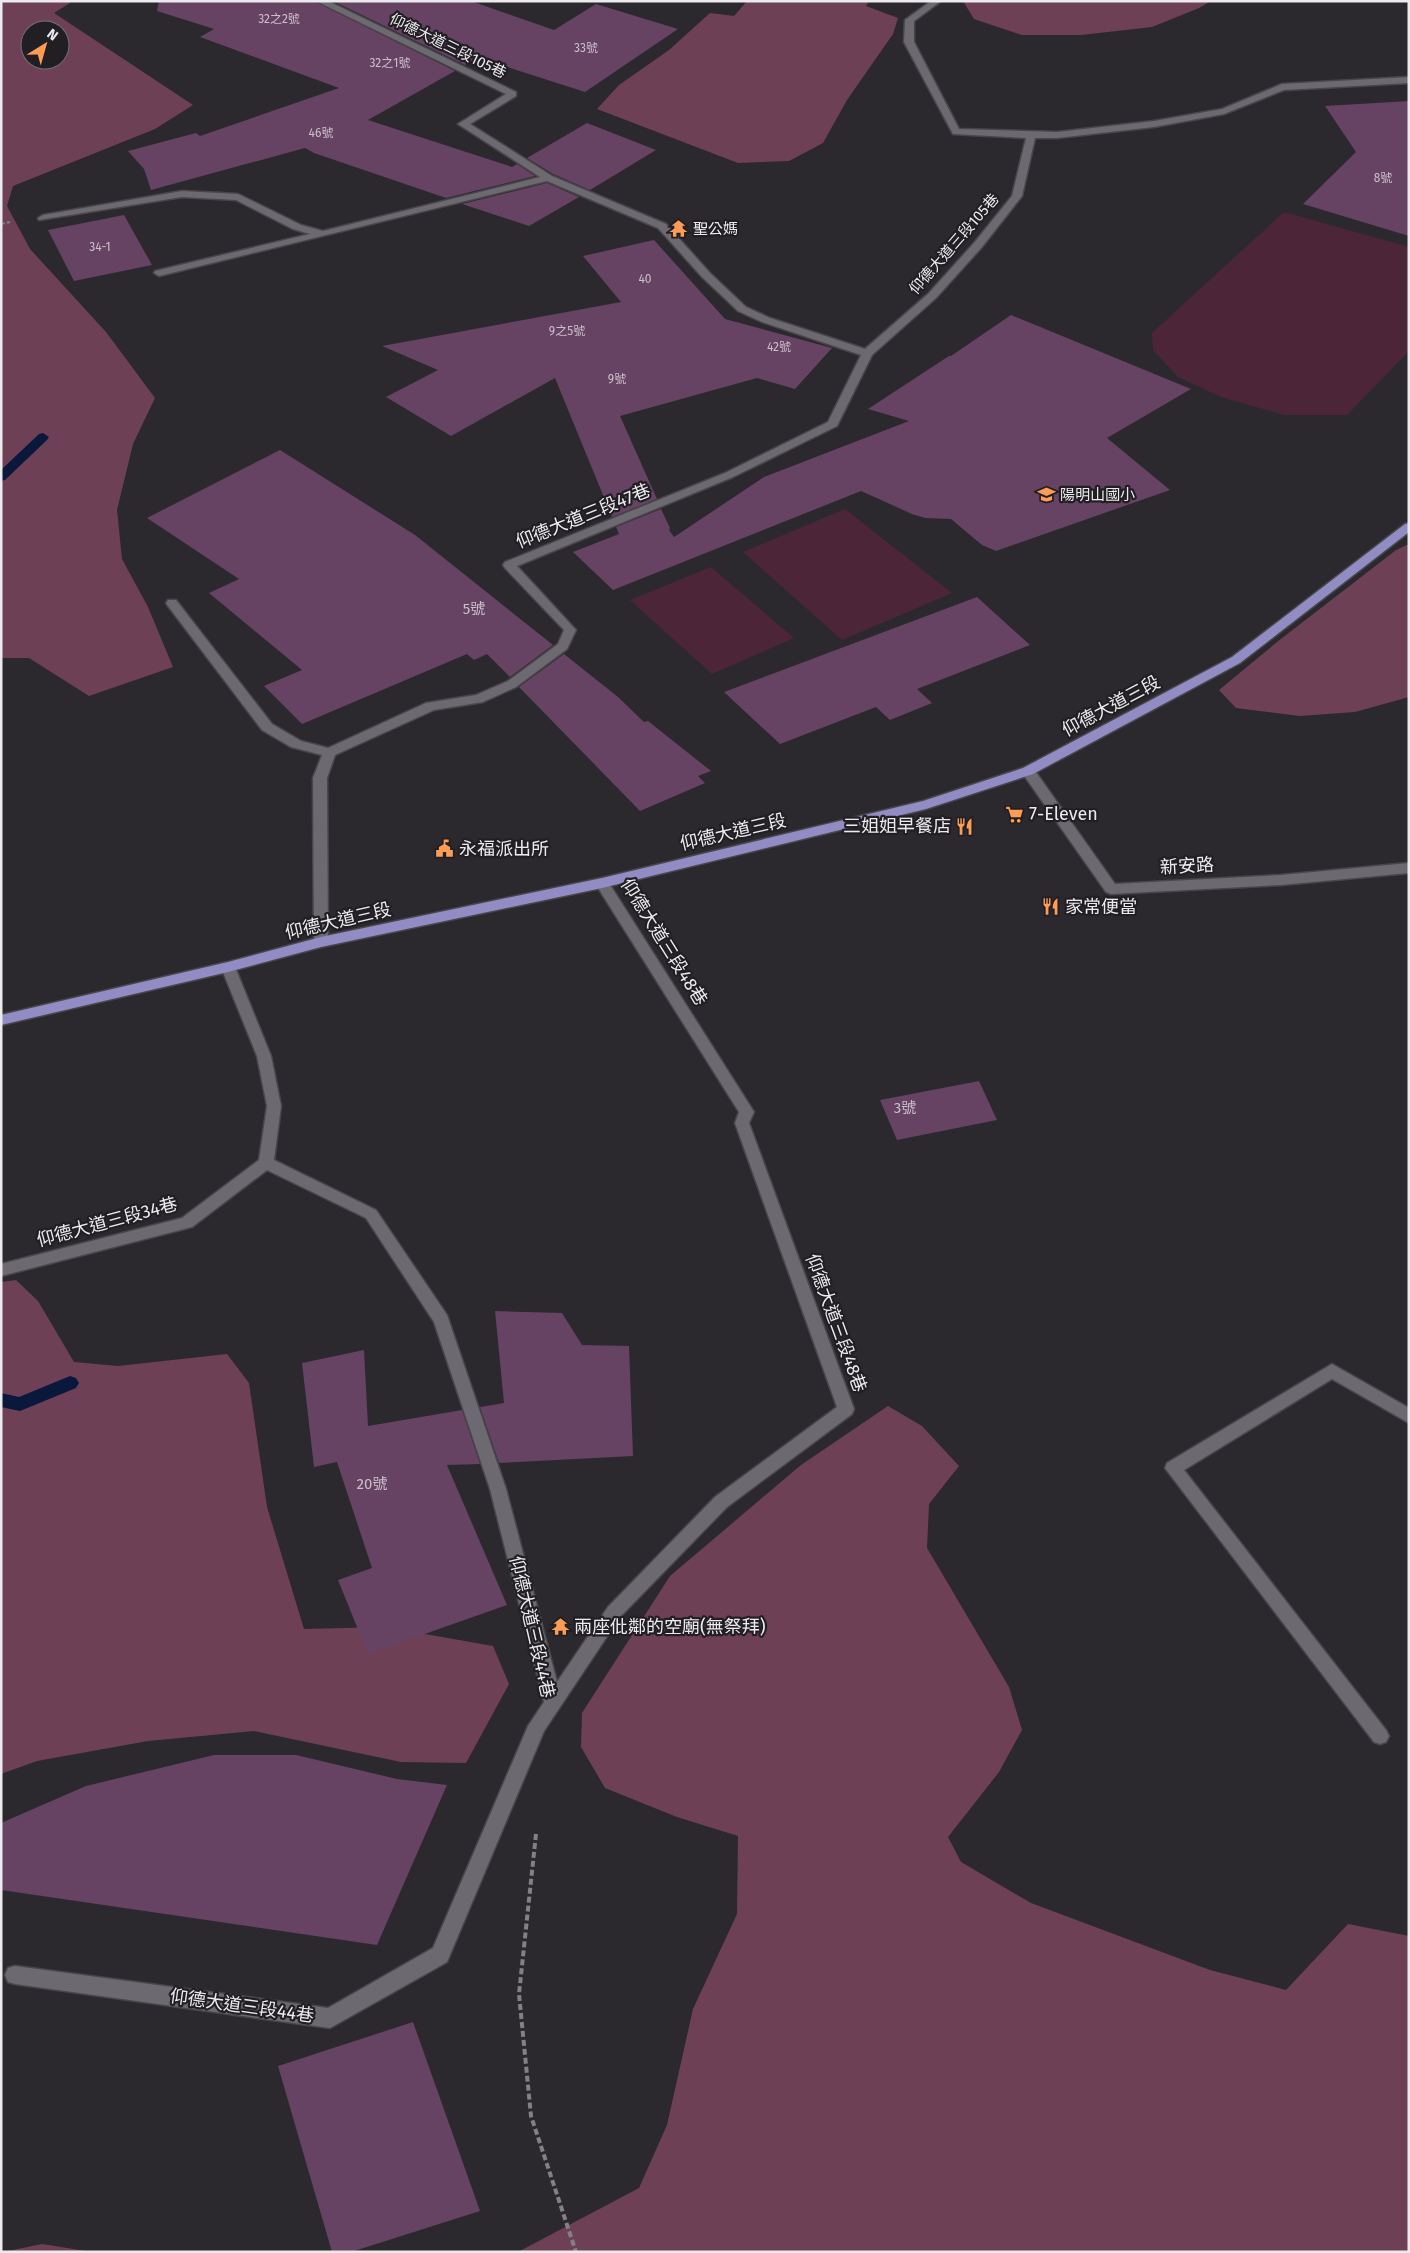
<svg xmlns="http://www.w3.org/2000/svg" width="1410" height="2253" viewBox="0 0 1410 2253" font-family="'Fira Sans','Noto Sans TC',sans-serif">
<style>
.green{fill:#4c2638}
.forest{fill:#6e4056;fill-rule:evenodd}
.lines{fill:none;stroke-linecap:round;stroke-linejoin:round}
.stream{fill:#0a183b;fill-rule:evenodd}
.building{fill:#664263}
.lane-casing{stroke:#48464a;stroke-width:3}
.street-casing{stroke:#48464a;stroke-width:3}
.primary-casing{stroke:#48464a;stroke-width:3}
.path-far1{stroke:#838185;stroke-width:2;stroke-dasharray:4 2;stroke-linecap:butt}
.path{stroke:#838185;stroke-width:4;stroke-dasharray:6 3;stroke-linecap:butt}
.lane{fill:#6c6970;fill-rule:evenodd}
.street{fill:#6c6970;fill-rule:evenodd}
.primary{fill:#918cc3;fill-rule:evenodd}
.labels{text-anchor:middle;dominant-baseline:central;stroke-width:4.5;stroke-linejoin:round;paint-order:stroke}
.far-number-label{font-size:12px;fill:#cac0ca}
.far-street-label{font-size:15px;fill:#eceaed;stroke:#221f24}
.far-poi-label{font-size:15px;fill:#eceaed;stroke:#221f24;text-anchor:start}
.number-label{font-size:15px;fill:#cac0ca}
.street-label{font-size:18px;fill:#eceaed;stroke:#221f24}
.poi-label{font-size:18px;fill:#eceaed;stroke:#221f24;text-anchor:start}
</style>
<rect width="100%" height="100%" fill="#2b292e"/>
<path class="green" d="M 1284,212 L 1409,247 L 1409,351 L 1347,415 L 1284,415 L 1221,397 L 1178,377 L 1153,350 L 1152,333 Z
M 845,509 L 952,593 L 842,640 L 743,552 Z
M 711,567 L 794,638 L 712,674 L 630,600 Z"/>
<path class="forest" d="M 1,1 L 73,1 L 54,13 L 193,105 L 155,129 L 13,186 L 7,206 L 30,249 L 106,332 L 155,398 L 133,444 L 117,510 L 122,559 L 148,607 L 173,667 L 89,696 L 29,658 L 1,658 ZM 30,30 L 60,30 L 60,60 L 30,60 Z
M 747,1 L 869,1 L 866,6 L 898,18 L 893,34 L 847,100 L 823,143 L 789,161 L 738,163 L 597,109 L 619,85 L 669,50 L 710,13 L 734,16 Z
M 963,1 L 1211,1 L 1199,8 L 1152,27 L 1081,35 L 1022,35 L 974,19 Z
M 1409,544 L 1409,697 L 1355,712 L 1300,716 L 1236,708 L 1219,690 L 1277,642 L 1396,550 Z
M 16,1280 L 38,1301 L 74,1362 L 118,1366 L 227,1354 L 249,1383 L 267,1507 L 304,1629 L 385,1627 L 493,1646 L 509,1684 L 466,1763 L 401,1762 L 254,1731 L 148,1741 L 37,1761 L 1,1774 L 1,1282 Z
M 888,1406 L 922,1426 L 959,1466 L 929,1504 L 927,1548 L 1009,1687 L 1022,1730 L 999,1772 L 948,1837 L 961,1862 L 1031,1903 L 1210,1970 L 1286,1990 L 1348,1924 L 1409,1936 L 1409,2252 L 518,2252 L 639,2188 L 667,2125 L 693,2009 L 737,1914 L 738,1836 L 677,1817 L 605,1788 L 581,1747 L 582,1713 L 670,1576 L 801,1465 Z
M 42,2244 L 92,2252 L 3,2252 Z"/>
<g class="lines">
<path class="stream" d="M 43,433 L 49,437 L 47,440 L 5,480 L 1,481 L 1,470 L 39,434 Z
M 70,1376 L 76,1378 L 79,1383 L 76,1388 L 20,1411 L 1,1407 L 1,1393 L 19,1397 Z"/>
</g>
<path class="building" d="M 159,1 L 314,1 L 455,71 L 368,120 L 512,167 L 517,164 L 535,176 L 446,198 L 314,153 L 305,148 L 151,190 L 144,169 L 128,151 L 196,133 L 200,136 L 339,88 L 200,37 L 214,29 L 157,11 Z
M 333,1 L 471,1 L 554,30 L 596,4 L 678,29 L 585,92 L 479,58 L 465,65 Z
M 1409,101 L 1409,236 L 1303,204 L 1356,152 L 1325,106 Z
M 587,123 L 656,150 L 590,190 L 553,174 L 527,158 Z
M 547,183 L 579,197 L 529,226 L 462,204 Z
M 124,215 L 152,265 L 74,281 L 48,230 Z
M 654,240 L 725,319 L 832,348 L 795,389 L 757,378 L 620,416 L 657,499 L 612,517 L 555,378 L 451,436 L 386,397 L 438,370 L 382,346 L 621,302 L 583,256 Z
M 1011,315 L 1191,389 L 1107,438 L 1170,490 L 996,551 L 982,545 L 951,519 L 925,518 L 912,514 L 861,491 L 613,590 L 573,552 L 619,534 L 616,527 L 661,509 L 670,528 L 669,530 L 674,537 L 764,477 L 909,421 L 868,409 L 949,356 L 951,356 Z
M 280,450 L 415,535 L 553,645 L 510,677 L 487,654 L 474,660 L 467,654 L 302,724 L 264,686 L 302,670 L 209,593 L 239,579 L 147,518 Z
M 977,597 L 1030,645 L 917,689 L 932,703 L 890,720 L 876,707 L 780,744 L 724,692 Z
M 564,654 L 618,697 L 644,722 L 648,721 L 711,771 L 698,776 L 705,783 L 640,811 L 519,687 Z
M 979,1081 L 997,1120 L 897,1140 L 880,1100 Z
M 495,1311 L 562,1313 L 582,1345 L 629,1346 L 633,1456 L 499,1463 L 480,1407 L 504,1403 Z
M 364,1350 L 368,1426 L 462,1410 L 480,1464 L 447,1465 L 507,1605 L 368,1654 L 338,1580 L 372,1568 L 337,1462 L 314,1467 L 302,1363 Z
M 214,1755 L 296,1755 L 397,1779 L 447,1785 L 377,1945 L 1,1890 L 1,1823 L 86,1786 Z
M 413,2022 L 480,2211 L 351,2252 L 332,2252 L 278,2066 Z"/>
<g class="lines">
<defs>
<path id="lane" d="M 316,1 L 328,1 L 516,92 L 516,96 L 470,124 L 552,176 L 666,224 L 710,273 L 746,307 L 770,318 L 865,349 L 928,294 L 974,243 L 1012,196 L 1026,138 L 953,134 L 904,42 L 905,20 L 931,1 L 941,1 L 914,21 L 914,42 L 959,129 L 1057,132 L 1154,121 L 1222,109 L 1282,84 L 1409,77 L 1409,83 L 1284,90 L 1224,114 L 1154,127 L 1057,138 L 1035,138 L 1022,196 L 982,247 L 936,298 L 872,355 L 837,426 L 733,477 L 517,566 L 576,630 L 567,649 L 516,687 L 483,702 L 434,710 L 335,755 L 327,778 L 328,942 L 326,945 L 316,945 L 314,942 L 313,778 L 322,755 L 291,747 L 262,730 L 168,606 L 166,603 L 168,600 L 176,600 L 272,724 L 301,741 L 328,748 L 426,703 L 476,695 L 508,681 L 558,644 L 564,630 L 505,568 L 503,565 L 505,562 L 725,473 L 828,422 L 861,355 L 762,322 L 738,311 L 702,277 L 658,228 L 547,181 L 159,276 L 154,273 L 155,271 L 310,234 L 293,229 L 236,200 L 182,197 L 39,220 L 38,218 L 43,215 L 182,191 L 238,194 L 301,225 L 323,231 L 540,177 L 458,124 L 506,94 Z
M 602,878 L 607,880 L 754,1112 L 749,1123 L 854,1409 L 852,1414 L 727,1507 L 620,1617 L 544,1731 L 447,1962 L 330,2028 L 15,1984 L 8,1982 L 5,1975 L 8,1968 L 15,1966 L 328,2008 L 433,1948 L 528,1726 L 544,1702 L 490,1489 L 434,1322 L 366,1218 L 267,1170 L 192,1227 L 1,1276 L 1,1264 L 182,1218 L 259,1160 L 267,1106 L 257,1056 L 221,967 L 223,963 L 233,963 L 235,967 L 271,1056 L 281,1106 L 274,1160 L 376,1210 L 447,1315 L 506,1489 L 557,1682 L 608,1607 L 715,1497 L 837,1407 L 735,1123 L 739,1112 L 595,883 L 597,880 Z
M 1332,1364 L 1409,1408 L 1409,1423 L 1332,1379 L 1184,1470 L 1386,1730 L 1389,1736 L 1386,1742 L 1380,1744 L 1374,1742 L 1165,1468 L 1167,1463 Z"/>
<path id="street" d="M 1028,767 L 1033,768 L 1115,884 L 1281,875 L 1409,863 L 1409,873 L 1281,885 L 1111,894 L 1106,892 L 1023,774 L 1021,771 L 1023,768 Z"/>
<path id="primary" d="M 1409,523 L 1409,532 L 1240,663 L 1033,774 L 926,809 L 602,888 L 321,947 L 228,972 L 1,1025 L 1,1015 L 228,962 L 321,937 L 602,878 L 923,801 L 1023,768 L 1232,657 L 1405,524 Z"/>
</defs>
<use href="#lane" class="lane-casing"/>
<use href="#street" class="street-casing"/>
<use href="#primary" class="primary-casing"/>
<path class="path-far1" d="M 1,224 L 10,222"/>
<path class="path" d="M 536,1834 L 519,1994 L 531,2116 L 576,2252"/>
<use href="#lane" class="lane"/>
<use href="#street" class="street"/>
<use href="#primary" class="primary"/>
</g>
<defs>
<symbol id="temple-bare" viewBox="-9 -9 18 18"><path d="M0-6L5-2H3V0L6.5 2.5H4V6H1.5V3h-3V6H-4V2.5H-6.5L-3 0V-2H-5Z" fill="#fd9d55" stroke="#221f24" stroke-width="2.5" paint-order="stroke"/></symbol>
<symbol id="school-bare" viewBox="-9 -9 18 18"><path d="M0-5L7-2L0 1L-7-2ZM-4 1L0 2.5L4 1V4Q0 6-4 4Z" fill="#fd9d55" stroke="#221f24" stroke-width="2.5" paint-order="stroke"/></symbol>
<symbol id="supermarket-bare" viewBox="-9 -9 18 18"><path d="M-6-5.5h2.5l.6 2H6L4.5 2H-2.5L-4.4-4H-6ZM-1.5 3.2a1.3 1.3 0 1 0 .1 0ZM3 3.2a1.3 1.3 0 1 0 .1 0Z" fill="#fd9d55" stroke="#221f24" stroke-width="2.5" paint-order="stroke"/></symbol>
<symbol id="restaurant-bare" viewBox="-9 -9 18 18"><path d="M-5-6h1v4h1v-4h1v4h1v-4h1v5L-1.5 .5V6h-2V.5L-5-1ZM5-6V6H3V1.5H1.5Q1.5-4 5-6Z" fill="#fd9d55" stroke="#221f24" stroke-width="2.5" paint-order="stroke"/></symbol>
<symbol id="civic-bare" viewBox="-9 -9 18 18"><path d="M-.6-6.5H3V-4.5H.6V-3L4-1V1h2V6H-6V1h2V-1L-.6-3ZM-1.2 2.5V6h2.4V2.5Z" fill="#fd9d55" stroke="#221f24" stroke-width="2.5" paint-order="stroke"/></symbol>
</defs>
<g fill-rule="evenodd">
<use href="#temple-bare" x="666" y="216" width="25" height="25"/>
<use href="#school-bare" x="1034" y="482" width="25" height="25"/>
<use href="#supermarket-bare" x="1002" y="802" width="25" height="25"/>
<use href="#restaurant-bare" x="952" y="814" width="25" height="25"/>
<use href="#civic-bare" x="432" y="836" width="25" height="25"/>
<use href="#restaurant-bare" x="1038" y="894" width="25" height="25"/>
<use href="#temple-bare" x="548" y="1614" width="25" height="25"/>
</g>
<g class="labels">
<g class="far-number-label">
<text x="279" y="19">32之2號</text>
<text x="586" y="48">33號</text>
<text x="390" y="63">32之1號</text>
<text x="321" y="133">46號</text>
<text x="1383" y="178">8號</text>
<text x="100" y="247">34-1</text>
<text x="645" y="279">40</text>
<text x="567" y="331">9之5號</text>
<text x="779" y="347">42號</text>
<text x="617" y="379">9號</text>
</g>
<g class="far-street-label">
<text transform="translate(448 46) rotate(26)">仰德大道三段105巷</text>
<text transform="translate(954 244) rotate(-49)">仰德大道三段105巷</text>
</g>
<g class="far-poi-label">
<text x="693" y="229">聖公媽</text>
<text x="1060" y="495">陽明山國小</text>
</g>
<g class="number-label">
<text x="474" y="609">5號</text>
<text x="905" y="1108">3號</text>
<text x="372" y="1484">20號</text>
</g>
<g class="street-label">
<text transform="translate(583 516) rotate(-22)">仰德大道三段47巷</text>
<text transform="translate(1111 706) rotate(-28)">仰德大道三段</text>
<text transform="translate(733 832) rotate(-13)">仰德大道三段</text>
<text transform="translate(1187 866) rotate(-3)">新安路</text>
<text transform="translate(338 921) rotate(-13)">仰德大道三段</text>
<text transform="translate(664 942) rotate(58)">仰德大道三段48巷</text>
<text transform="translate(107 1222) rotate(-15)">仰德大道三段34巷</text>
<text transform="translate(836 1323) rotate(70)">仰德大道三段48巷</text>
<text transform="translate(532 1627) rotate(77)">仰德大道三段44巷</text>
<text transform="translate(242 2006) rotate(8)">仰德大道三段44巷</text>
</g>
<g class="poi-label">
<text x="1029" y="814">7-Eleven</text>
<text x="951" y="826" text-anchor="end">三姐姐早餐店</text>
<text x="459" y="849">永福派出所</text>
<text x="1065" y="907">家常便當</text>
<text x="574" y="1627">兩座仳鄰的空廟(無祭拜)</text>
</g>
</g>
<rect width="1410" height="2253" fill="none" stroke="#eceaed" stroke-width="5"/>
<g transform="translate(45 45) rotate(37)"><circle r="24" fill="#221f24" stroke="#737074"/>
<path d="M0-4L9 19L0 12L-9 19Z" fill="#fd9d55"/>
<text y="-8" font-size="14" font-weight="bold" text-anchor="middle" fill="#eceaed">N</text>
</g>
</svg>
